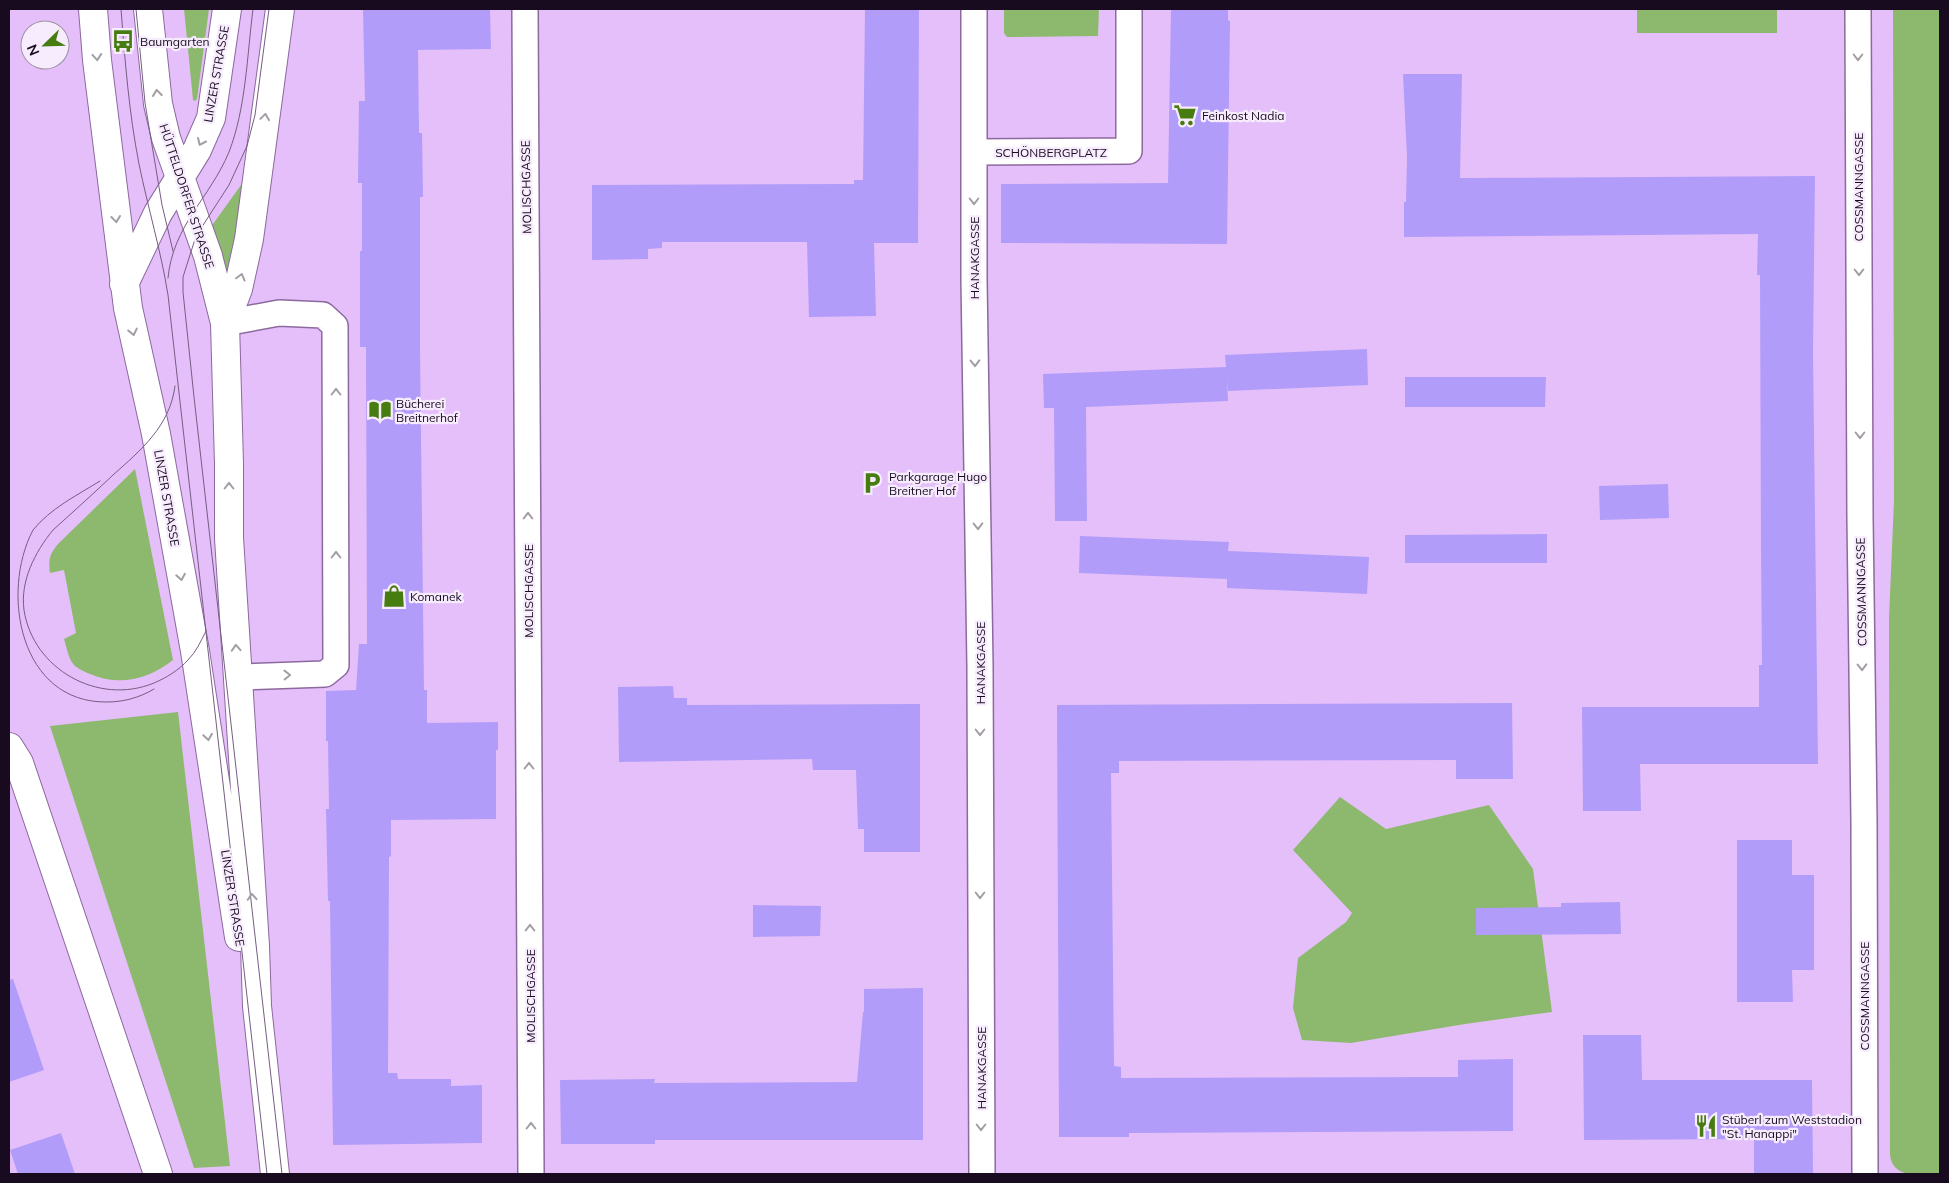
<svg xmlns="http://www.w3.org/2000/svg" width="1949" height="1183" viewBox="0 0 1949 1183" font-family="Mulish,sans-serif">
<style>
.green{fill:#8db96f}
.building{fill:#b29cf9}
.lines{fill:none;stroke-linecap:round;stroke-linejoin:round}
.minor-casing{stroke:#8c699e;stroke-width:28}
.secondary-casing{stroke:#8c699e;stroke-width:30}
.minor{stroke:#fff;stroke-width:25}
.secondary{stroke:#fff;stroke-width:28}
.tram{stroke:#765d83;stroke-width:1}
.oneway{stroke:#a39da5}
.labels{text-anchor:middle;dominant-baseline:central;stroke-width:4.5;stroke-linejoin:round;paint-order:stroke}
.poi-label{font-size:12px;fill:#190b1f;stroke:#f7ecfd;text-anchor:start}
.street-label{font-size:12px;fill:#190b1f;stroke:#f7ecfd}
</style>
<rect width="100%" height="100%" fill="#e5bff9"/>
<path class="green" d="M 184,9 L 209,9 L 197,99 L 195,101 L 193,100 Z
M 1004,9 L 1099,9 L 1098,36 L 1007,37 L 1004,33 Z
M 1637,9 L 1777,9 L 1777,33 L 1637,33 Z
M 1893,9 L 1940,9 L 1940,1174 C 1921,1174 1892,1180 1890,1154 L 1889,619 L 1894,500 Z
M 241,185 L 240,222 L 234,277 L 224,281 L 208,231 Z
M 135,469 L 173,660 C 149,679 119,687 90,674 C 85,672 78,669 74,665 C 68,658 67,648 64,639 L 76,633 L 64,570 L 50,573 C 48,559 50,553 59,543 Z
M 178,712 L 230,1166 L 194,1168 L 50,726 Z
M 1340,797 L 1386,829 L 1489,805 L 1533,869 L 1552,1012 L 1465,1024 L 1351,1043 L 1302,1040 L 1293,1008 L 1298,958 L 1346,922 L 1352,913 L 1293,850 Z"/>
<path class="building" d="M 363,9 L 490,9 L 491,49 L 418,50 L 419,133 L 422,133 L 423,197 L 420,197 L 420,350 L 424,690 L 427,690 L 427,723 L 498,722 L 498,750 L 496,750 L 496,819 L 391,820 L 391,856 L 389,857 L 388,1073 L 397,1073 L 398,1079 L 451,1079 L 451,1086 L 482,1085 L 482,1143 L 333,1145 L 330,901 L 328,901 L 326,809 L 329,809 L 328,741 L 326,741 L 326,691 L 356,690 L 359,644 L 367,644 L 366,347 L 360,347 L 360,251 L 362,251 L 362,183 L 358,183 L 359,101 L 365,101 Z
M 865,9 L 919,9 L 918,243 L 874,243 L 876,316 L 809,317 L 807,242 L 662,242 L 662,248 L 648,249 L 648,259 L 592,260 L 592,185 L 854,184 L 854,180 L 863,180 Z
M 1171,9 L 1228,9 L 1228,20 L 1230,21 L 1227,244 L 1001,243 L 1001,184 L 1168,183 Z
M 1403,74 L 1462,74 L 1460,178 L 1815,176 L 1813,352 L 1818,764 L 1640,764 L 1641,811 L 1583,811 L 1582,707 L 1759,707 L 1759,665 L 1762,665 L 1761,548 L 1760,275 L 1757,275 L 1758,234 L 1404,237 L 1404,202 L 1406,202 L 1407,157 Z
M 1367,349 L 1368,385 L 1228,391 L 1227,379 L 1228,401 L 1086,407 L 1087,521 L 1055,521 L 1054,408 L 1044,408 L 1043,374 L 1226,367 L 1225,355 Z
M 1405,377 L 1546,377 L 1545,407 L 1405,407 Z
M 1668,484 L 1669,518 L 1600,520 L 1599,486 Z
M 1547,534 L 1547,563 L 1405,563 L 1405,535 Z
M 1080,536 L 1229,542 L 1228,551 L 1369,557 L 1367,594 L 1227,588 L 1227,579 L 1079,573 Z
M 673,686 L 674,698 L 687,698 L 687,705 L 920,704 L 920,852 L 864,852 L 864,829 L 858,829 L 856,770 L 813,770 L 812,759 L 619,762 L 618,687 Z
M 1512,703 L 1513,779 L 1456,779 L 1456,760 L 1119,761 L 1119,773 L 1111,773 L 1114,1066 L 1121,1067 L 1121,1078 L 1458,1077 L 1458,1060 L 1513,1059 L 1513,1131 L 1129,1133 L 1129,1137 L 1059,1137 L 1057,705 Z
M 1737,840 L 1792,840 L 1792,875 L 1814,875 L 1814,970 L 1792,970 L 1793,1002 L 1737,1002 Z
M 1620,902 L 1621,934 L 1476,935 L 1476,908 L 1561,907 L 1561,903 Z
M 753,905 L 821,906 L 820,936 L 753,937 Z
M 13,979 L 44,1070 L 9,1082 L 9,980 Z
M 923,988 L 923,1140 L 655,1140 L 655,1144 L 561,1144 L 560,1080 L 655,1079 L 654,1083 L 857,1082 L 863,1012 L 864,1012 L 864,989 Z
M 1583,1035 L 1641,1035 L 1642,1080 L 1812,1080 L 1813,1174 L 1754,1174 L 1754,1139 L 1584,1140 Z
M 61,1133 L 75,1174 L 18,1174 L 10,1150 Z"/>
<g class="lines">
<defs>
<path id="minor" d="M 525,9 L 531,1174
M 974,9 L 974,152 L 1129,151 L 1129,9
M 1858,9 L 1860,517 L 1864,820 L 1865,1174
M 974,152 L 974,279 L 980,666 L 982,1174
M 225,323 L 279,313 L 323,315 L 335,326 L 336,665 L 325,674 L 239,677"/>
<path id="secondary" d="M 93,9 L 97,60 L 128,308 L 156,434 L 195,651 L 239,937
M 148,9 L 158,104 L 166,138 L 208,256 L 225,323
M 124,284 L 158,213 L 197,150 L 211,118 L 227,9
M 9,747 L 19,763 L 158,1174
M 275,1174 L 257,1006 L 255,946 L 229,538 L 229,464 L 225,323 L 238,289 L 249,239 L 280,9"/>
</defs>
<use href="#minor" class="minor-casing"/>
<use href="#secondary" class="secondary-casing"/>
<use href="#minor" class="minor"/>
<use href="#secondary" class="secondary"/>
<path class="tram" d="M 121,9 C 125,61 129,113 139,164 C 148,208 161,251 168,295 L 267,1174
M 136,9 L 145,103 L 162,205 L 173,251
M 269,9 L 255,115 L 247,146 L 229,185 L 196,236 L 183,277 L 183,292 L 194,397 L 282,1174
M 168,278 C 173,225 210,198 229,152 C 246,108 247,56 253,9
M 175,386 C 170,426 141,450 113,475 C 93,494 73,512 53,530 C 35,552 20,581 24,610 C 33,669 98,706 154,683 C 166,678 179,670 188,660 C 196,652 201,641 206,631
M 100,481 C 76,496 51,508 33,530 C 0,593 20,703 107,702 C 123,702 139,698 154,689"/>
</g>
<defs><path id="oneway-chevron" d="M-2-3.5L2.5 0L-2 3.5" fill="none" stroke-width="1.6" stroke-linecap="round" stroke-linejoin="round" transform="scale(1.25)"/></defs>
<g class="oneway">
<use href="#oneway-chevron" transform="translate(97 57) rotate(85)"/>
<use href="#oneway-chevron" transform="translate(1858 57) rotate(90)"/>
<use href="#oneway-chevron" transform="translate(157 93) rotate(-97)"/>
<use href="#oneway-chevron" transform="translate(265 117) rotate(-82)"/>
<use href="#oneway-chevron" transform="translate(201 142) rotate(114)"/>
<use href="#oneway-chevron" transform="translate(974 201) rotate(90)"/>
<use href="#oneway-chevron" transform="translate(116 219) rotate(83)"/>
<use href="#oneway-chevron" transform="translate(1859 272) rotate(90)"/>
<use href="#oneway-chevron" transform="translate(241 277) rotate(-75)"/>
<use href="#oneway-chevron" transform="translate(133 332) rotate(78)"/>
<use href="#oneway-chevron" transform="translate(975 363) rotate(89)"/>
<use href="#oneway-chevron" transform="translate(336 392) rotate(-90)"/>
<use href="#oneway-chevron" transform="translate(1860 435) rotate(90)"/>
<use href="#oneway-chevron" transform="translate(229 486) rotate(-90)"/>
<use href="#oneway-chevron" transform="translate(528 516) rotate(-90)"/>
<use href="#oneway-chevron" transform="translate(978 526) rotate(89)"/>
<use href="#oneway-chevron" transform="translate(336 555) rotate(-90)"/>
<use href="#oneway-chevron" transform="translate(181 577) rotate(80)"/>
<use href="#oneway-chevron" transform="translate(236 648) rotate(-94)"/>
<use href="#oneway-chevron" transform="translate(1862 667) rotate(89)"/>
<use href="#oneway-chevron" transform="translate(287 675) rotate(-1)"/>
<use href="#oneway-chevron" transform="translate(980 732) rotate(90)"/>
<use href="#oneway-chevron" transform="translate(208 737) rotate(81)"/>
<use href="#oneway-chevron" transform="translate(529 766) rotate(-90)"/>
<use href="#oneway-chevron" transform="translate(980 895) rotate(90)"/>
<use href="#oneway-chevron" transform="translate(252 897) rotate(-94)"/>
<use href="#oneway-chevron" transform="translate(530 928) rotate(-90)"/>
<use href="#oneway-chevron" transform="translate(531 1126) rotate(-90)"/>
<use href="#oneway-chevron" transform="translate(981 1127) rotate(90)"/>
</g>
<defs>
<symbol id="bus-bare" viewBox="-9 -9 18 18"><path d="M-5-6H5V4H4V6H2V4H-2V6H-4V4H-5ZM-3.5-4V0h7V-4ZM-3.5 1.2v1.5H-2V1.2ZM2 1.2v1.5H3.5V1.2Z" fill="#477c10" stroke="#f7ecfd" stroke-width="2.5" paint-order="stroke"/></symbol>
<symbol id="supermarket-bare" viewBox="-9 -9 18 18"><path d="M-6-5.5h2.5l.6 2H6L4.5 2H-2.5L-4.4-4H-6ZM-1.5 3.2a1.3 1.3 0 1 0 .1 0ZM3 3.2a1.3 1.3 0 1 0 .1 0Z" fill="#477c10" stroke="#f7ecfd" stroke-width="2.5" paint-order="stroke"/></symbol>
<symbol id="library-bare" viewBox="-9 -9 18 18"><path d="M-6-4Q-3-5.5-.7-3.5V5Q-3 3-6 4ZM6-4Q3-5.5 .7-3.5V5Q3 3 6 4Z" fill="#477c10" stroke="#f7ecfd" stroke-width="2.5" paint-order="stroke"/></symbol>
<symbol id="parking-bare" viewBox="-9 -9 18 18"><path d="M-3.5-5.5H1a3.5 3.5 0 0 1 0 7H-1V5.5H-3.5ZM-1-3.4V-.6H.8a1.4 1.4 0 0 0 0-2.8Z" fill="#477c10" stroke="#f7ecfd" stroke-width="2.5" paint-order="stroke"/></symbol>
<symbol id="shop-bare" viewBox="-9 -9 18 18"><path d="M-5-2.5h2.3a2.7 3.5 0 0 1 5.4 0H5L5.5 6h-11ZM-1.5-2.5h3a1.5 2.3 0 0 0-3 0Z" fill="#477c10" stroke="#f7ecfd" stroke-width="2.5" paint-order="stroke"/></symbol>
<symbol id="restaurant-bare" viewBox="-9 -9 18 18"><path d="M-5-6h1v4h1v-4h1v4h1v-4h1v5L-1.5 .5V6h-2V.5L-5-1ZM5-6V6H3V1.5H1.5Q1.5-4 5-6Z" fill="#477c10" stroke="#f7ecfd" stroke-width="2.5" paint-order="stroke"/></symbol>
</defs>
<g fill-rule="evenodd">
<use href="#bus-bare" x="107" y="25" width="32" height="32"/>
<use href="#supermarket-bare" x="1169" y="99" width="32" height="32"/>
<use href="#library-bare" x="364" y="394" width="32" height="32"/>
<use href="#parking-bare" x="856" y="467" width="32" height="32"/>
<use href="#shop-bare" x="378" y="580" width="32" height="32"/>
<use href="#restaurant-bare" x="1690" y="1110" width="32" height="32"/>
</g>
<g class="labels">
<g class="poi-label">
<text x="140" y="41">Baumgarten</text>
<text x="1202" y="115">Feinkost Nadia</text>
<text x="396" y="403">Bücherei<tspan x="396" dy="14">Breitnerhof</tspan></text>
<text x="889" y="476">Parkgarage Hugo<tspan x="889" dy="14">Breitner Hof</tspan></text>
<text x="410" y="596">Komanek</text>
<text x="1722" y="1119">Stüberl zum Weststadion<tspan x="1722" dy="14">"St. Hanappi"</tspan></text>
</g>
<g class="street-label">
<text transform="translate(216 74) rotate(-80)">LINZER STRASSE</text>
<text x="1051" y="152">SCHÖNBERGPLATZ</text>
<text transform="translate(526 187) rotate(-91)">MOLISCHGASSE</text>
<text transform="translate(1858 187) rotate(-90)">COSSMANNGASSE</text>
<text transform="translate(187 196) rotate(72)">HÜTTELDORFER STRASSE</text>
<text transform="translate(974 258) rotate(-90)">HANAKGASSE</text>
<text transform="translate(167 498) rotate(80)">LINZER STRASSE</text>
<text transform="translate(528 591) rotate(-90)">MOLISCHGASSE</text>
<text transform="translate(1861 592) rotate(-91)">COSSMANNGASSE</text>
<text transform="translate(980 663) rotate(-90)">HANAKGASSE</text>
<text transform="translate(233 898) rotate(81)">LINZER STRASSE</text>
<text transform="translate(530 996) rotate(-90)">MOLISCHGASSE</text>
<text transform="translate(1864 996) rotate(-90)">COSSMANNGASSE</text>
<text transform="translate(981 1068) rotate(-90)">HANAKGASSE</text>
</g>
</g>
<rect width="1949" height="1183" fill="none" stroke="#190b1f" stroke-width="20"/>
<g transform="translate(45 45) rotate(247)"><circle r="24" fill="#f7ecfd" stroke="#9e92a4"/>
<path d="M0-4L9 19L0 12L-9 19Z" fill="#477c10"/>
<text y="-8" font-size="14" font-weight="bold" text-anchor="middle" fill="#190b1f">N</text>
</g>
</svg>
